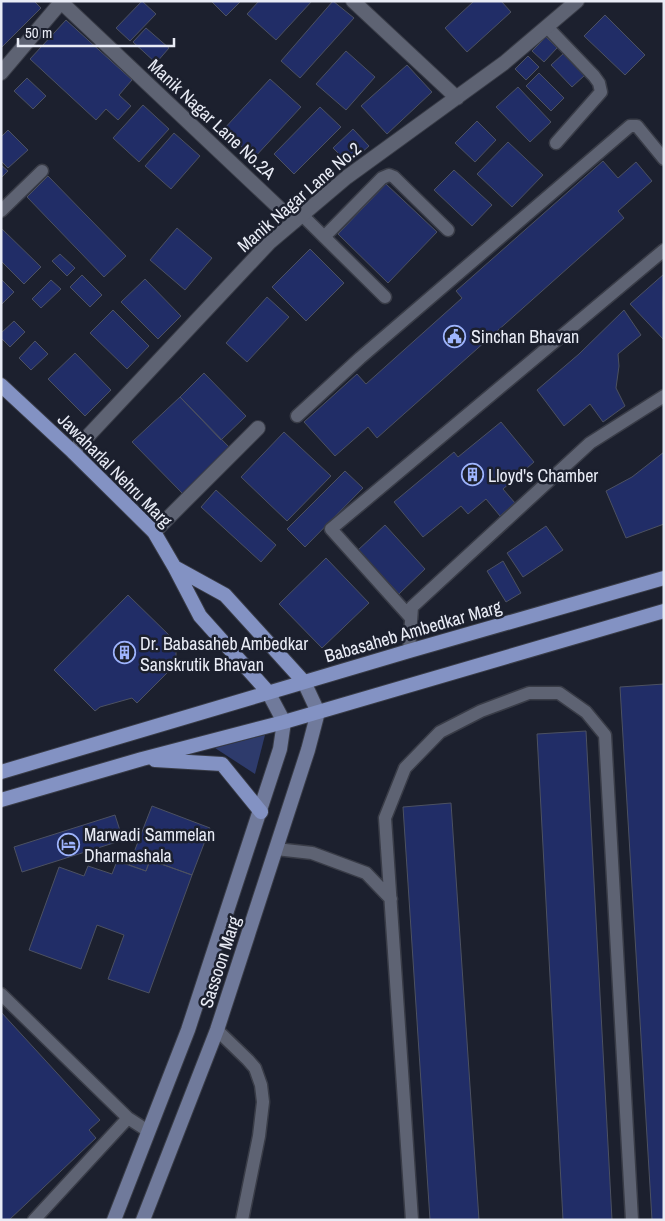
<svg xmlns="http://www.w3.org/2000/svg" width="665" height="1221" viewBox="0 0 665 1221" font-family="'Archivo Narrow',sans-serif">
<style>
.green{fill:#2e3b6c}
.building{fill:#212d67;stroke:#4c5161}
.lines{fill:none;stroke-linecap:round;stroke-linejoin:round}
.service-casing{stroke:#393c47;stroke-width:15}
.minor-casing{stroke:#393c47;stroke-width:16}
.secondary-casing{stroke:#393c47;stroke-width:16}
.primary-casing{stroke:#393c47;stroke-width:16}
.service{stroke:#5e6373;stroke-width:12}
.minor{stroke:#5e6373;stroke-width:14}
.secondary{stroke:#707a9b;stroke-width:14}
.primary{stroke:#8392c3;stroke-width:14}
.labels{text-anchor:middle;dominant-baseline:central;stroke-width:5;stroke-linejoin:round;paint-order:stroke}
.street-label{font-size:18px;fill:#e9ecf6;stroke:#1c202e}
.poi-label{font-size:18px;fill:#e9ecf6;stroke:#1c202e;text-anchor:start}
</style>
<rect width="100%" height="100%" fill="#1c202e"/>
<path class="green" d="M 265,735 L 255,774 L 215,748 Z"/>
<path class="building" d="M 1,1 L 34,1 L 41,8 L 1,48 Z
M 142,1 L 156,14 L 130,41 L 116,28 Z
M 211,1 L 241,1 L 226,16 Z
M 259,1 L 312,1 L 276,40 L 247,14 Z
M 333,1 L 354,18 L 300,78 L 281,61 Z
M 474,1 L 501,1 L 511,12 L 467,52 L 445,28 Z
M 605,15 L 645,55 L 625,75 L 584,36 Z
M 66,20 L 132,80 L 119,95 L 131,106 L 118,120 L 106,109 L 96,120 L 30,59 Z
M 146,28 L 169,48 L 156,63 L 133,42 Z
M 546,37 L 557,48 L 544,62 L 532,51 Z
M 346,51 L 375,77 L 346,110 L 316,84 Z
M 564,53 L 585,75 L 572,87 L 551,65 Z
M 528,56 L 539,67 L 526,80 L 515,69 Z
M 407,65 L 432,92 L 387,134 L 361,106 Z
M 539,73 L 564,98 L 551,111 L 526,86 Z
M 27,78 L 46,96 L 33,109 L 14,91 Z
M 270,79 L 301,107 L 254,158 L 223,130 Z
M 518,87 L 551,122 L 530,142 L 496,107 Z
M 143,105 L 169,129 L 139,162 L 113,138 Z
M 320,107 L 341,127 L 294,174 L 274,154 Z
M 477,121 L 496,140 L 475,162 L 455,143 Z
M 353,129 L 369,146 L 349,164 L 333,148 Z
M 8,130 L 28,150 L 8,168 L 1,161 L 1,137 Z
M 174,133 L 200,156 L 171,189 L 145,166 Z
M 508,142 L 543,175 L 512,207 L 477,174 Z
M 603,161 L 618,178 L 636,162 L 652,181 L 618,211 L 624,218 L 377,438 L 368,427 L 335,456 L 304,422 L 357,374 L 366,384 L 462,298 L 456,291 Z
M 1,165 L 8,171 L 1,178 Z
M 454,170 L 492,205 L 472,226 L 434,190 Z
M 48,176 L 126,256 L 104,277 L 27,197 Z
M 386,184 L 437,232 L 388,283 L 338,234 Z
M 1,228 L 41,267 L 24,284 L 1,261 Z
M 177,228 L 212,258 L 185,290 L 150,260 Z
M 310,249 L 344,283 L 306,321 L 272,287 Z
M 60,254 L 75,268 L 67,276 L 52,261 Z
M 664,274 L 663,303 L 664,340 L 630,304 Z
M 82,275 L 102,295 L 90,307 L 70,287 Z
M 1,279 L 14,292 L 1,305 Z
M 145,279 L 181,316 L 158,339 L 121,302 Z
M 51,280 L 61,289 L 41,308 L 32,299 Z
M 267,297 L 289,317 L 247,362 L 226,343 Z
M 113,310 L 149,346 L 127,369 L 90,333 Z
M 624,310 L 641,335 L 618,354 L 619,366 L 616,388 L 625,406 L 603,422 L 590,404 L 564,426 L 537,390 L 579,354 Z
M 14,321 L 25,332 L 10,347 L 1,338 L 1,333 Z
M 35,341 L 48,354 L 31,370 L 19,358 Z
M 75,353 L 111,390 L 85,416 L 48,379 Z
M 204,373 L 246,416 L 221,440 L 180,397 Z
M 180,397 L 230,448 L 183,494 L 132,442 Z
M 501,422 L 534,462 L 503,489 L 515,503 L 500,516 L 486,499 L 468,514 L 461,506 L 423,537 L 394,502 L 454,452 L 458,457 Z
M 284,432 L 331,476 L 287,521 L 241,477 Z
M 664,452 L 664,524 L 626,538 L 606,491 L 632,477 Z
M 345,471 L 363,488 L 305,547 L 287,529 Z
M 216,490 L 276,545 L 261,562 L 201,507 Z
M 385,525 L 425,569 L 399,594 L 358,550 Z
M 546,526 L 563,550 L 523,577 L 507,553 Z
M 326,558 L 369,603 L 322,648 L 279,604 Z
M 503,561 L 521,593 L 506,602 L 487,571 Z
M 128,595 L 172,638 L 170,641 L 176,651 L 176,656 L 169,665 L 172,668 L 137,703 L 132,698 L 100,707 L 95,711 L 54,670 Z
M 664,684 L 664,1220 L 652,1220 L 620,687 Z
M 586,731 L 612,1220 L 563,1220 L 537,734 Z
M 451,803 L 479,1220 L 430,1220 L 403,807 Z
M 152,806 L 210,828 L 192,875 L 150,860 L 146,871 L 129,865 Z
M 115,815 L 123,840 L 22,872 L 14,847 Z
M 150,860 L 192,875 L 149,993 L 108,979 L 124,935 L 97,925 L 81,969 L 29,950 L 59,867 L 84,876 L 88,866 L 112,874 L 117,861 L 146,871 Z
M 1,1012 L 100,1120 L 89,1130 L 96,1138 L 9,1220 L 1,1220 Z"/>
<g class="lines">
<defs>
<path id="service" d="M 547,27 L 594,76 L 599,83 L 601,92 L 556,143
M 1,211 L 42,171
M 302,215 L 385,297
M 324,237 L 382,178 L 389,175 L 394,177 L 448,230
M 297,416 L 360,358 L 630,126 L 637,126 L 664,159
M 411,618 L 331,529 L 664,250
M 409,651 L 412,607 L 590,443 L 664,396
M 276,849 L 312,853 L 366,873 L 391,899
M 1,994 L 128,1118 L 148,1131
M 217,1030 L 248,1060 L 255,1068 L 261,1085 L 263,1102 L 259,1136 L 242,1220
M 34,1220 L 128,1118
M 412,1220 L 385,818 L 405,768 L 440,732 L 481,711 L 529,693 L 559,693 L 586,712 L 605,735 L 632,1220"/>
<path id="minor" d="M 60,1 L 294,222
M 353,1 L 457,98
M 1,73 L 62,1
M 73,452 L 269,243 L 347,177 L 504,63 L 577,1
M 154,532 L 258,428"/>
<path id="secondary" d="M 114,1220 L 188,1030 L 280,749 L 284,722 L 268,692
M 143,1220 L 217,1030 L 308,750 L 318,712 L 304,682"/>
<path id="primary" d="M 1,385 L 73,452 L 154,532 L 175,568 L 200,616 L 268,692
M 176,568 L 225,595 L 304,682
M 155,760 L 222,764 L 261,812
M 1,772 L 409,651 L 664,578
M 1,800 L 142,759 L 284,722 L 664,611"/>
</defs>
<use href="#service" class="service-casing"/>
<use href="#minor" class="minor-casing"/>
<use href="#secondary" class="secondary-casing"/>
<use href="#primary" class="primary-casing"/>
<use href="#service" class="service"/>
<use href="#minor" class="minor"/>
<use href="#secondary" class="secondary"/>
<use href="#primary" class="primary"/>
</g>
<defs>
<symbol id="civic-ring" viewBox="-11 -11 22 22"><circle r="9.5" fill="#1c202e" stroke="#9eb4fd" stroke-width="1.5"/><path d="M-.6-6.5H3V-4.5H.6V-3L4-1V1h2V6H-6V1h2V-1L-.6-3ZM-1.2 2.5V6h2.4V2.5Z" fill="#9eb4fd"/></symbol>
<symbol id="building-ring" viewBox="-11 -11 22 22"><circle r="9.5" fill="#1c202e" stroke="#9eb4fd" stroke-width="1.5"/><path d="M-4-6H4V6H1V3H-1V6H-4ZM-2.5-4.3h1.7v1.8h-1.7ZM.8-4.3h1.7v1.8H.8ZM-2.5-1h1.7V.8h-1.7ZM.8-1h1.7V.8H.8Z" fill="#9eb4fd"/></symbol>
<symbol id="hotel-ring" viewBox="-11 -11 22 22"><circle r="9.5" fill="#1c202e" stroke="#9eb4fd" stroke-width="1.5"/><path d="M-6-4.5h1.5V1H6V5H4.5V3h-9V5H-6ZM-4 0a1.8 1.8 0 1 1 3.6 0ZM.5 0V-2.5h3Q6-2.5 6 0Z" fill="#9eb4fd"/></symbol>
</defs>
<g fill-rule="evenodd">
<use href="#civic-ring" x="442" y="324" width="25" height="25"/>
<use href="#building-ring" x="460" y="462" width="25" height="25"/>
<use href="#building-ring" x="112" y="640" width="25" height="25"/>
<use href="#hotel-ring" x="56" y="832" width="25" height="25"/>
</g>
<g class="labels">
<g class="street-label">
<text transform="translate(212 119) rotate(43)">Manik Nagar Lane No.2A</text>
<text transform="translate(299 197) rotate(-41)">Manik Nagar Lane No.2</text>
<text transform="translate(115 470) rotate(45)">Jawaharlal Nehru Marg</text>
<text transform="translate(413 631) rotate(-16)">Babasaheb Ambedkar Marg</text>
<text transform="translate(220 962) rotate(-72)">Sassoon Marg</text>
</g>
<g class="poi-label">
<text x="471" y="336">Sinchan Bhavan</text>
<text x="488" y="475">Lloyd's Chamber</text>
<text x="140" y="643">Dr. Babasaheb Ambedkar<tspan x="140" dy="21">Sanskrutik Bhavan</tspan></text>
<text x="84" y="834">Marwadi Sammelan<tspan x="84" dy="21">Dharmashala</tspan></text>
</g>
</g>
<rect width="665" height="1221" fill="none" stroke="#e9ecf6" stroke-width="5"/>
<path d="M18 38v8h156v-8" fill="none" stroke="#e9ecf6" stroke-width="2.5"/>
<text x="25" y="38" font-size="15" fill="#e9ecf6" stroke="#1c202e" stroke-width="4" paint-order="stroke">50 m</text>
</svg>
